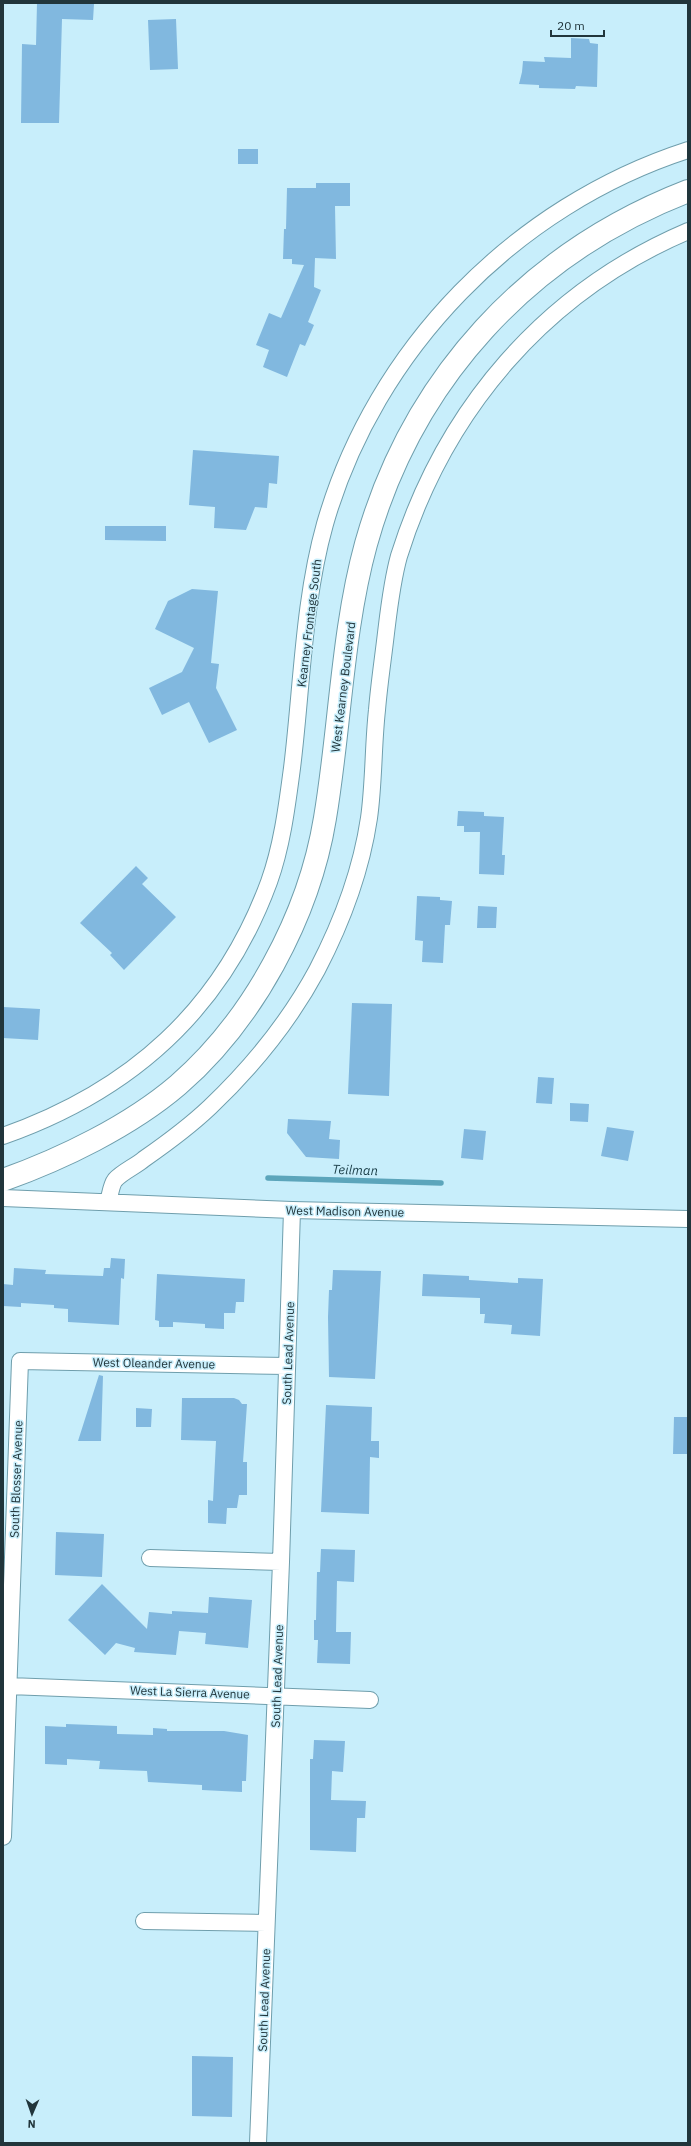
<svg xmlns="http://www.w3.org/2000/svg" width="691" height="2146" viewBox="0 0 691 2146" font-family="'IBM Plex Sans',sans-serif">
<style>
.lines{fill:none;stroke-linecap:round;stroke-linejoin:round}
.stream{stroke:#5ca5bb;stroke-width:5.5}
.building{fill:#81b8df}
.street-casing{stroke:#6f9eac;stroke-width:18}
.secondary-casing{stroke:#6f9eac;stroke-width:24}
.street{stroke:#fff;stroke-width:16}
.secondary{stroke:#fff;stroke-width:22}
.labels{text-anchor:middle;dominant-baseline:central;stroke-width:3;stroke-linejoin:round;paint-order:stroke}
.street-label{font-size:12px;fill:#21353b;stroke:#c8eefb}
.water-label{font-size:13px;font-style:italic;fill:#1a3d47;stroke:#c8eefb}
</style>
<rect width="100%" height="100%" fill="#c8eefb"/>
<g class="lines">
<path class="stream" d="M 268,1178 L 441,1183"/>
</g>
<path class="building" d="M 37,3 L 94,4 L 93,20 L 62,19 L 59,123 L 21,123 L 22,44 L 36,45 Z
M 176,19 L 178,69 L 150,70 L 148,20 Z
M 571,38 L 589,39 L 590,43 L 598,44 L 597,87 L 576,86 L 575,89 L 539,88 L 539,85 L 519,84 L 522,72 L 523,61 L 545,62 L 544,57 L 571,58 Z
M 238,149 L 258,149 L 258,164 L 238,164 Z
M 316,183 L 350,183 L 350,206 L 335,206 L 336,259 L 315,258 L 314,287 L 321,290 L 308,322 L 314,325 L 305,346 L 300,344 L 287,377 L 263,367 L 269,350 L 256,345 L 269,313 L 281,318 L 304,265 L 292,264 L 292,259 L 283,259 L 284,229 L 286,229 L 287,188 L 316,188 Z
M 193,450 L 279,456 L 277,484 L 269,483 L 267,508 L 255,507 L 246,530 L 214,528 L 215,507 L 189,505 Z
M 105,526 L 166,526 L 166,541 L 105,540 Z
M 192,589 L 218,591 L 211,663 L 219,664 L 216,688 L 237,730 L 209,743 L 189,702 L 162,715 L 149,688 L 182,672 L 194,648 L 155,629 L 168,601 Z
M 458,811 L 484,812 L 484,816 L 504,817 L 502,855 L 505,855 L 504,875 L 479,874 L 480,832 L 464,832 L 464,826 L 457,826 Z
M 136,866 L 148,878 L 142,884 L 176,917 L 124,970 L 110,955 L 112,953 L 80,923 Z
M 417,896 L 440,897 L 440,900 L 452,901 L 450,925 L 445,925 L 443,963 L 422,962 L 423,941 L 415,940 Z
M 478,906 L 497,907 L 496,928 L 477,928 Z
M 352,1003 L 392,1004 L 389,1096 L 348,1094 Z
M 3,1007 L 40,1009 L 38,1040 L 3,1038 Z
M 538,1077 L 554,1078 L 552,1104 L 536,1103 Z
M 570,1103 L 589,1104 L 588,1122 L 570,1121 Z
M 288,1119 L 331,1121 L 329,1139 L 340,1140 L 339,1159 L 306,1157 L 287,1133 Z
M 607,1127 L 634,1131 L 628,1161 L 601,1156 Z
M 464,1129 L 486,1131 L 483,1160 L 461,1158 Z
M 111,1258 L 125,1259 L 124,1279 L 121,1278 L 119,1325 L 68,1322 L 68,1309 L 54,1308 L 54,1305 L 21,1303 L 21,1307 L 3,1306 L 3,1284 L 13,1285 L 14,1268 L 46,1270 L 45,1274 L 103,1276 L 104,1268 L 110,1268 Z
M 333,1270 L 381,1271 L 375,1379 L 329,1377 L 328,1317 L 329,1290 L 332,1290 Z
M 157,1274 L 245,1279 L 244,1302 L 236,1302 L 235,1313 L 224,1313 L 224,1329 L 205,1328 L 205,1324 L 173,1322 L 173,1327 L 159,1327 L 159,1321 L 155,1320 Z
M 423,1274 L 469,1276 L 469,1280 L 518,1283 L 518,1278 L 543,1279 L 540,1336 L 511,1334 L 512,1325 L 484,1323 L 485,1314 L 480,1314 L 480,1298 L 422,1296 Z
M 99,1375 L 103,1376 L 101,1441 L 78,1441 Z
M 182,1398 L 234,1398 L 239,1400 L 242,1404 L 247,1404 L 243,1462 L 247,1462 L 247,1495 L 239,1495 L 237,1508 L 227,1508 L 226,1524 L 208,1523 L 208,1500 L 213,1501 L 216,1441 L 181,1440 Z
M 326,1405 L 372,1407 L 371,1441 L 379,1441 L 379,1458 L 370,1457 L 369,1514 L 321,1512 Z
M 136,1408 L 152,1409 L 151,1427 L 136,1427 Z
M 674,1417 L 688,1417 L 688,1454 L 673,1454 Z
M 56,1532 L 104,1534 L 102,1577 L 55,1575 Z
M 321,1549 L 355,1550 L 354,1582 L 337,1581 L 336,1632 L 351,1632 L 350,1664 L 317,1663 L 318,1640 L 314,1640 L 314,1620 L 316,1620 L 317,1572 L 320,1572 Z
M 102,1584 L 147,1629 L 149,1612 L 172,1614 L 172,1611 L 208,1613 L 209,1597 L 252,1600 L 248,1648 L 205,1644 L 206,1633 L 179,1631 L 176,1655 L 134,1652 L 135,1648 L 116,1643 L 105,1655 L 68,1620 Z
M 66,1724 L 117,1726 L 117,1734 L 153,1735 L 153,1728 L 167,1729 L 167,1731 L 224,1731 L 248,1735 L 246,1781 L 242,1781 L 242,1792 L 202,1790 L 202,1785 L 148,1782 L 147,1771 L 99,1769 L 100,1761 L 67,1759 L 67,1765 L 45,1764 L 45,1726 L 66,1727 Z
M 314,1740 L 345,1741 L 343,1772 L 332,1771 L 331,1800 L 366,1801 L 365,1818 L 357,1818 L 356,1852 L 310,1850 L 310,1759 L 313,1759 Z
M 192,2056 L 233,2057 L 232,2117 L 192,2116 Z"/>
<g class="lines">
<defs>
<path id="street" d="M 3,1136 C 131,1091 222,1010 269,882 C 282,846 287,806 292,768 C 302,688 303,602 325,524 C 375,349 515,206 688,150
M 3,1198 L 292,1210 L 688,1219
M 108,1202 C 110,1196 111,1185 115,1180 C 122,1172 136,1166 144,1159 C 167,1143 190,1126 210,1107 C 251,1068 290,1020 317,970 C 342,922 361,872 369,818 C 374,783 373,746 377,710 C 379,685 383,659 386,633 C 389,608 392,581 399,556 C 445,409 545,292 688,231
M 150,1558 L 281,1562
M 9,1686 L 370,1700
M 3,1837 L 20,1361 L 287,1366
M 144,1921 L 266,1923
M 258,2143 L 281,1562 L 292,1210"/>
<path id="secondary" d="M 3,1180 C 62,1159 130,1126 178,1085 C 253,1020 309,916 325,818 C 340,729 342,631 366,544 C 412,379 528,253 688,191"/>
</defs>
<use href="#street" class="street-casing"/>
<use href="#secondary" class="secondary-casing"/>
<use href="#street" class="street"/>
<use href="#secondary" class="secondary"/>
</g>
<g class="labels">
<g class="street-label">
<text transform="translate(309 623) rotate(-83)">Kearney Frontage South</text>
<text transform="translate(343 687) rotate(-83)">West Kearney Boulevard</text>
<text transform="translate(345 1211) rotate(1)">West Madison Avenue</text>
<text transform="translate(288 1353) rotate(-88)">South Lead Avenue</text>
<text transform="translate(154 1363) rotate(1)">West Oleander Avenue</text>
<text transform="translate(16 1479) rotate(-88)">South Blosser Avenue</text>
<text transform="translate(277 1676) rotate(-88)">South Lead Avenue</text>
<text transform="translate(190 1692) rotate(2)">West La Sierra Avenue</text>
<text transform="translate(264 2000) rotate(-88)">South Lead Avenue</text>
</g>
<g class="water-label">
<text transform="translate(355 1170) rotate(2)">Teilman</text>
</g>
</g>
<rect width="691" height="2146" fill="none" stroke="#21353b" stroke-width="8"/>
<g transform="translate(32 2114) rotate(182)" stroke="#c8eefb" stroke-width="3" paint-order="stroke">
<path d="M0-3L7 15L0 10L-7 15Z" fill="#21353b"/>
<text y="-6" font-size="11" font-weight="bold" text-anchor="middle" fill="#21353b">N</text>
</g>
<path d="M551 30v6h53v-6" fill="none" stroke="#21353b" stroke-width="2"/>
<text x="557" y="30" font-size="12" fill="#21353b" stroke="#c8eefb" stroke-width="3" paint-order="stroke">20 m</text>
</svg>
